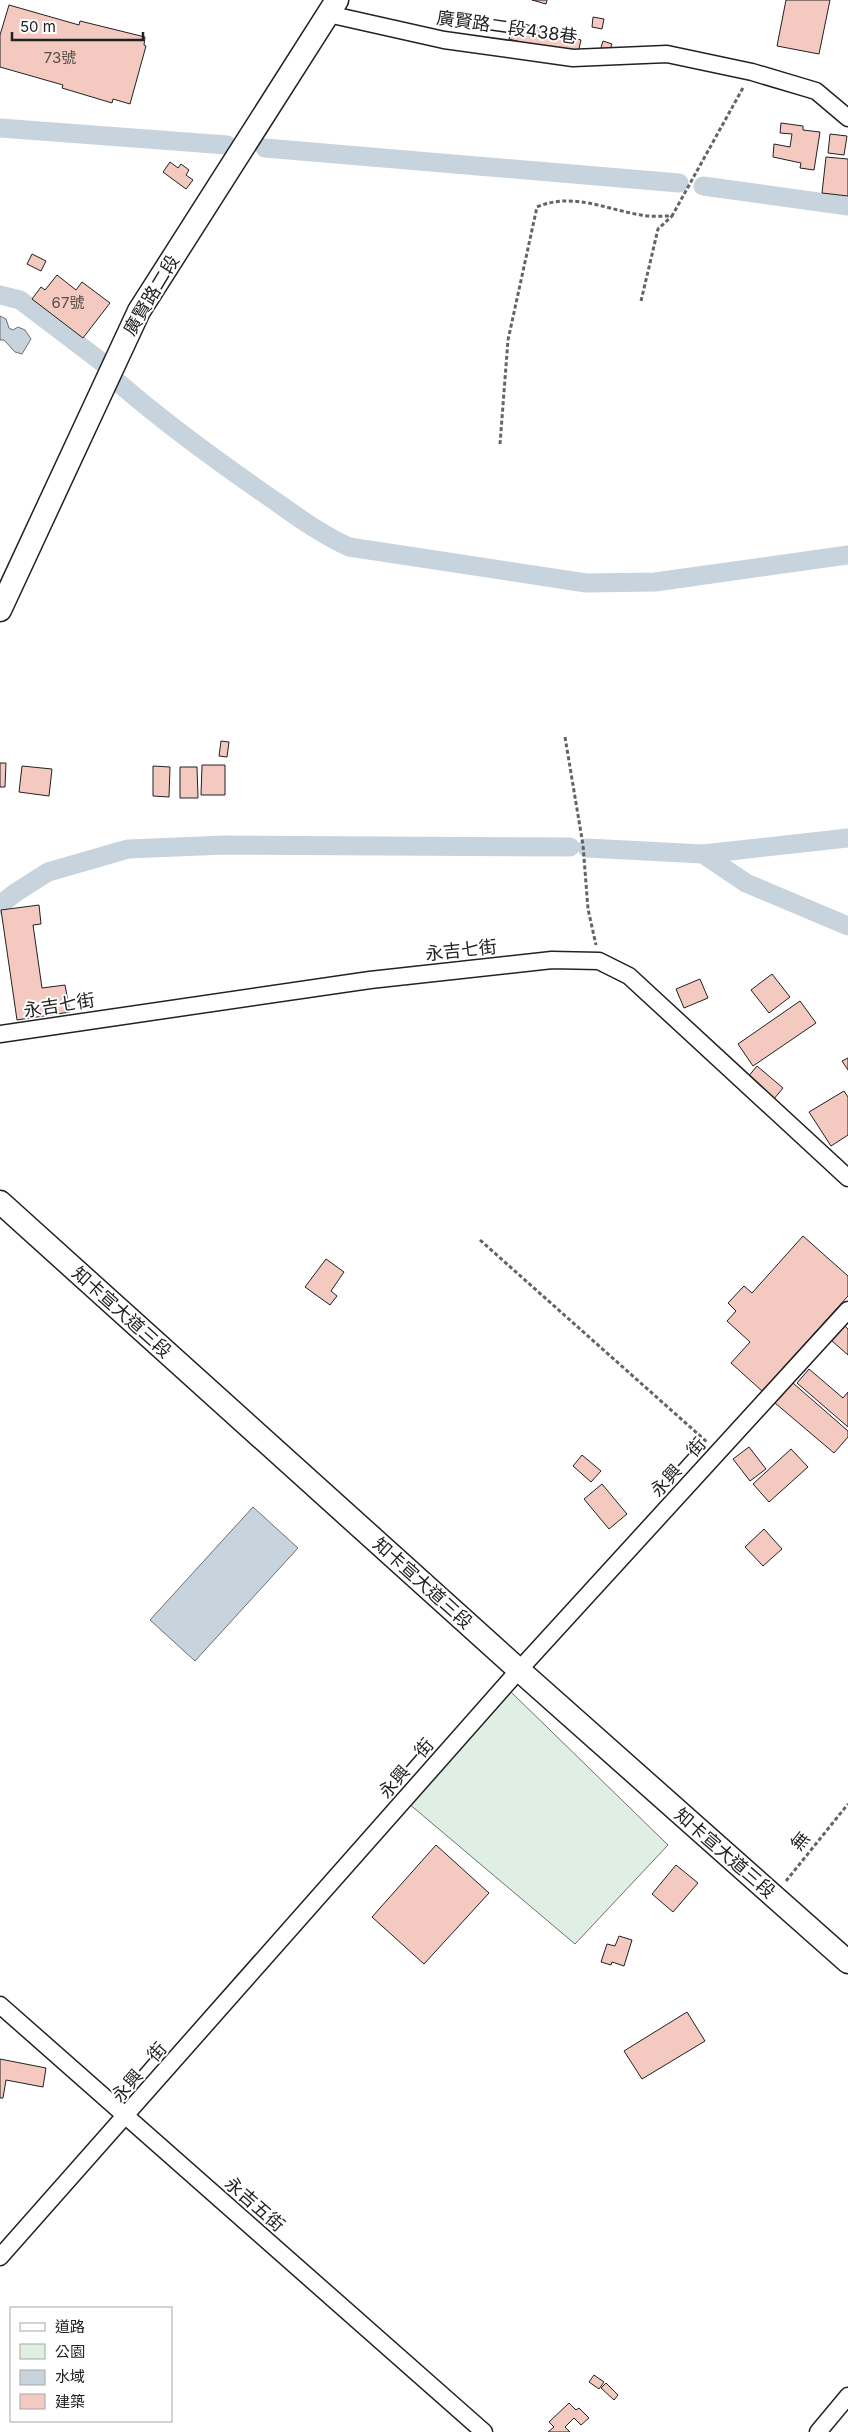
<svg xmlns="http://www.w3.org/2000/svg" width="848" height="2432" viewBox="0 0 848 2432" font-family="Inter,'Noto Sans TC',sans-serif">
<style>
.green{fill:#e0efe3;stroke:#6f6f6f}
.water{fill:#c7d3dd;stroke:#6f6f6f}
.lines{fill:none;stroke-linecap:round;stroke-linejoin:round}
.canal{stroke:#c7d3dd;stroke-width:19}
.building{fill:#f3c9c0;stroke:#222}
.street-casing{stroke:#222;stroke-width:19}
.secondary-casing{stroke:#222;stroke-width:25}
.path{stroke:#646464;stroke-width:3;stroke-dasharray:4 2.5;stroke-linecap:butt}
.street{stroke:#fff;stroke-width:16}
.secondary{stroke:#fff;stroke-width:22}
.labels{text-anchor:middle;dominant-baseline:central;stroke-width:4;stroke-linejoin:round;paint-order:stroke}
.number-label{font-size:15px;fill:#564c4a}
.street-label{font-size:18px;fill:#222;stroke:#fff}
</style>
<rect width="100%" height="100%" fill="#fff"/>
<path class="green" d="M 511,1692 L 668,1845 L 575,1944 L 408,1803 Z"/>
<path class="water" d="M 0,316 L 6,319 L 9,328 L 13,330 L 18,327 L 25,330 L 31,339 L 22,354 L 15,352 L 4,340 L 0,340 Z
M 253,1507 L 298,1548 L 195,1661 L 150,1620 Z"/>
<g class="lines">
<path class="canal" d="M 0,128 L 227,145
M 265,148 L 679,183
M 703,186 L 848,206
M 0,295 L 20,300 L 103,363
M 120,384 C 165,423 213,458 262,492 C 291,512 318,533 349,547 L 586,583 L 655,582 L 848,555
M 587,848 L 703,854 L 848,838
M 703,854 L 746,883 L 848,926
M 0,905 L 15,893 L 48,872 L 128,849 L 225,845 L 570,847"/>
</g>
<path class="building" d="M 532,0 L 547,0 L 546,4 Z
M 786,0 L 830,0 L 819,54 L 777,46 Z
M 9,5 L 79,25 L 80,21 L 145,37 L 144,45 L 146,46 L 130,104 L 113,99 L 112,103 L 62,88 L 63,85 L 0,67 L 0,35 Z
M 593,17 L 604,19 L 602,29 L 592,27 Z
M 514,21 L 581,40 L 577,57 L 509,39 Z
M 603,41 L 612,44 L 609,53 L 600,51 Z
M 781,123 L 803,126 L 803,130 L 820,132 L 814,170 L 800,168 L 801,163 L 773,157 L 774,144 L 790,147 L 792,134 L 780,133 Z
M 830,134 L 847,136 L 844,155 L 828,153 Z
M 826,157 L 848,159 L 848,196 L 822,193 Z
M 170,162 L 178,168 L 181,164 L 189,170 L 186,175 L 193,180 L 186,189 L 163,172 Z
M 32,254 L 46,261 L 41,271 L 27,264 Z
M 57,275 L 76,290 L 82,282 L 110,303 L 83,338 L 32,299 L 41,287 L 45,290 Z
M 221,741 L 229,742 L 227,757 L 219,756 Z
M 0,763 L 6,763 L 5,787 L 0,787 Z
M 202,765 L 225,765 L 225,795 L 201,795 Z
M 22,766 L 52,769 L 49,796 L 19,792 Z
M 153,766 L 170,767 L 169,797 L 153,796 Z
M 180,767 L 197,767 L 198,798 L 180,798 Z
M 39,905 L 41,924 L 33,925 L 42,988 L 65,985 L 70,1012 L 17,1020 L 1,910 Z
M 772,974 L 790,997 L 769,1013 L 751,990 Z
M 700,979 L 708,998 L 684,1008 L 676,989 Z
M 800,1001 L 816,1023 L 753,1066 L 738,1044 Z
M 848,1058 L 848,1070 L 842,1061 Z
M 757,1066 L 783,1088 L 773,1100 L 747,1078 Z
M 844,1091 L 848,1097 L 848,1135 L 831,1146 L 809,1112 Z
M 803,1236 L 848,1276 L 848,1296 L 762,1391 L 731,1363 L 750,1342 L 727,1321 L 736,1311 L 728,1303 L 744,1286 L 752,1293 Z
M 326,1259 L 344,1272 L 331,1291 L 337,1296 L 330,1305 L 305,1287 Z
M 844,1325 L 848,1329 L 848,1355 L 831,1340 Z
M 809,1369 L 843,1398 L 848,1392 L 848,1427 L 797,1383 Z
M 793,1383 L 848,1431 L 848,1437 L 834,1453 L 775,1403 Z
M 749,1447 L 766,1469 L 750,1481 L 733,1459 Z
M 791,1449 L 808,1467 L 769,1502 L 753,1484 Z
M 582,1455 L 601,1471 L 591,1482 L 573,1466 Z
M 602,1484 L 627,1514 L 609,1529 L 584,1499 Z
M 764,1529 L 782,1549 L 763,1566 L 745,1547 Z
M 436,1845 L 489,1893 L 424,1964 L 372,1917 Z
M 676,1865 L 698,1883 L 673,1912 L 652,1894 Z
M 619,1936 L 632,1940 L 624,1966 L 612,1962 L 611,1965 L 601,1962 L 607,1944 L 615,1946 Z
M 687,2012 L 705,2041 L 642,2079 L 624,2051 Z
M 0,2059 L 46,2068 L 43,2087 L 6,2080 L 3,2098 L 0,2098 Z
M 594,2375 L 604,2382 L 599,2389 L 589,2382 Z
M 606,2383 L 618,2395 L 614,2400 L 601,2388 Z
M 569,2403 L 576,2410 L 579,2408 L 589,2418 L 581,2425 L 574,2418 L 565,2427 L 570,2432 L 548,2432 L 554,2427 L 549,2422 Z"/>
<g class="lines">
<defs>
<path id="street" d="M 328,14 L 444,40 L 573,58 L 667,54 L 752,72 L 816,91 L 848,118
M 0,1034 L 370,980 L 552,960 L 599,961 L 629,976 L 848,1178
M 0,2005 L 484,2432
M 0,2257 L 519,1670 L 848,1310
M 818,2432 L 848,2396"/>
<path id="secondary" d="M 0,610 L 139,311 L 337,0
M 0,1202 L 519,1670 L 848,1962"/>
</defs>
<use href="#street" class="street-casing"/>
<use href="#secondary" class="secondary-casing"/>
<path class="path" d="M 641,301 L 658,229 L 672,216
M 500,444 L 508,340 L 537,207 C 572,192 605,209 641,215 C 651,217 662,216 672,216 L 744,86
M 565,737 L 583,845 L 588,909 L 596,945
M 480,1240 L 707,1442
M 786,1881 L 848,1804"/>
<use href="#street" class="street"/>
<use href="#secondary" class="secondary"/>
</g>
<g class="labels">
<g class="number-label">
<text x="60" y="57">73號</text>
<text x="68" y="302">67號</text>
</g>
<g class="street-label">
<text transform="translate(507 27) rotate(8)">廣賢路二段438巷</text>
<text transform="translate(151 295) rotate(-59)">廣賢路二段</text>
<text transform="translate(461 950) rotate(-6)">永吉七街</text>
<text transform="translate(59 1005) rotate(-9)">永吉七街</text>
<text transform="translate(122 1312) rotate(42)">知卡宣大道三段</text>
<text transform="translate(678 1467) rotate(-48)">永興一街</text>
<text transform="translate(423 1583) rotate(42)">知卡宣大道三段</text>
<text transform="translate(406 1768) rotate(-49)">永興一街</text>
<text transform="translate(800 1841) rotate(-51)">無</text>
<text transform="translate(725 1853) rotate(41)">知卡宣大道三段</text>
<text transform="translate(139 2072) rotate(-49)">永興一街</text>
<text transform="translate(255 2204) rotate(41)">永吉五街</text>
</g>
</g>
<rect x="10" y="2307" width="162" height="115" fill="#ffffff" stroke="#a7a7a7"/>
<rect x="20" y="2323" width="25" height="8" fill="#ffffff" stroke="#a7a7a7"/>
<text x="55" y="2332" font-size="15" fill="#222222">道路</text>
<rect x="20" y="2344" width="25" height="15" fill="#e0efe3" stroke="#a7a7a7"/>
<text x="55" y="2357" font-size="15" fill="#222222">公園</text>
<rect x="20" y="2370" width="25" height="15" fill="#c7d3dd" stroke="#a7a7a7"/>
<text x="55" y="2382" font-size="15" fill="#222222">水域</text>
<rect x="20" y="2394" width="25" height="15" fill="#f3c9c0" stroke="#a7a7a7"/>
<text x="55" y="2407" font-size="15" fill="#222222">建築</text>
<path d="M12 32v8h131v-8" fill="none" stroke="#222222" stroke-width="2.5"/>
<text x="20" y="32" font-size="15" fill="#222222" stroke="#ffffff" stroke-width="4" paint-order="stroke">50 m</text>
</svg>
